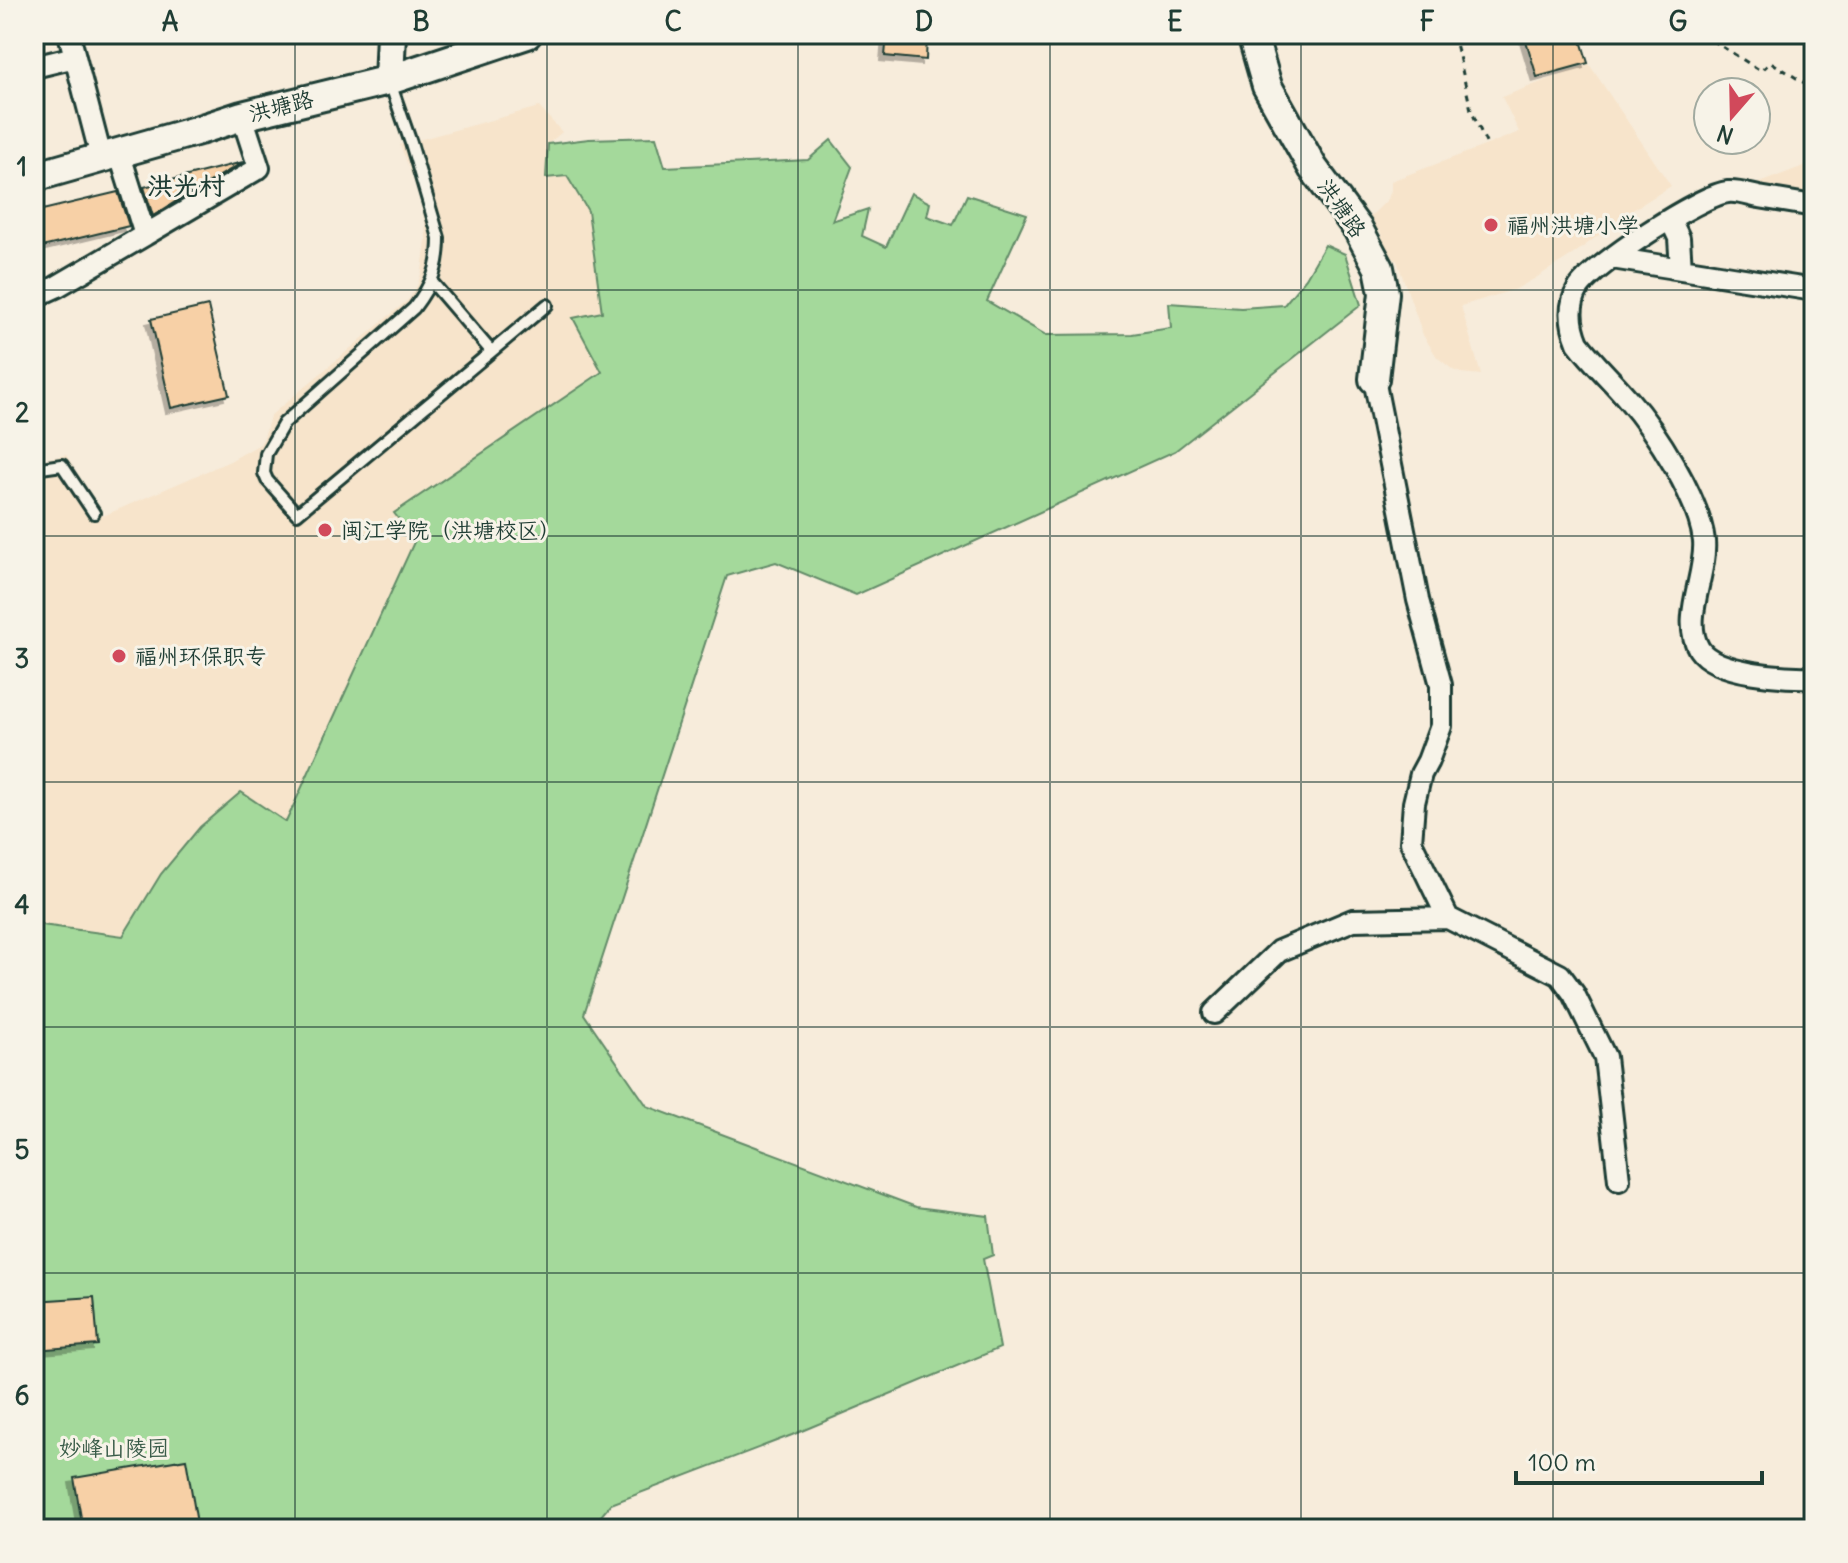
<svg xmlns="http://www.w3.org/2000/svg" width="1848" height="1563" viewBox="0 0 1848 1563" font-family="Delius,'LXGW WenKai TC',sans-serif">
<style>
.built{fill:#f7e4cb}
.green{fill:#a4d99b;stroke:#628b68;stroke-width:2}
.building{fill:#f7d0a6;stroke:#1f3d34;stroke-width:2;filter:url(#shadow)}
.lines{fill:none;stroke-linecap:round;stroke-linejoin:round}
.lane-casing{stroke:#1f3d34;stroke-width:16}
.street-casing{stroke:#1f3d34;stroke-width:26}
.secondary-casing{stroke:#1f3d34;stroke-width:34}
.path{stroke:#1f3d34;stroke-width:3;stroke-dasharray:6 6;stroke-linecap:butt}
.lane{stroke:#f7f3e8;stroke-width:10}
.street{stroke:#f7f3e8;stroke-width:20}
.secondary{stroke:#f7f3e8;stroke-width:28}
.grid{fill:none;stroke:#1f3d34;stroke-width:2;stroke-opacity:0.55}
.poi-dot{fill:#d1495b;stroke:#f7f3e8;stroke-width:3}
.labels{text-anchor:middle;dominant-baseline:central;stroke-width:6;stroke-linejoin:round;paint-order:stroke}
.street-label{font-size:22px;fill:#1f3d34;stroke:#f7f3e8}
.poi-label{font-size:22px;fill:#1f3d34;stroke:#f7f3e8;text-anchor:start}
.park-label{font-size:22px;fill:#3a5c49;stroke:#f7f3e8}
.quarter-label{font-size:26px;font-weight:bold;fill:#1f3d34;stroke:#f7f3e8}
.neatline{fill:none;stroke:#1f3d34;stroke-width:3}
.grid-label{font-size:26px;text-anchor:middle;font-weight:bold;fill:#1f3d34}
</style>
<defs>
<filter id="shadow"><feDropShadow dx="-5" dy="5" stdDeviation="0" flood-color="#0004"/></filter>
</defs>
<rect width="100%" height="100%" fill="#f7ecdb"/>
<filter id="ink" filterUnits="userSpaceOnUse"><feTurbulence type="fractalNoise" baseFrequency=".0125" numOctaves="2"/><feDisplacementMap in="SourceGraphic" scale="16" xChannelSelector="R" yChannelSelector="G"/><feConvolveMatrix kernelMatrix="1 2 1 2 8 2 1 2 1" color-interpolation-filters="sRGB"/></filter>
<g filter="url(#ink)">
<path class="built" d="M 1589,64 L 1671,186 L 1631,211 L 1575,253 L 1534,279 L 1516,289 L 1461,306 L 1481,375 L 1461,373 L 1453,370 L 1437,357 L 1423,335 L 1397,261 L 1386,252 L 1380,230 L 1372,231 L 1368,219 L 1388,199 L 1391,190 L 1391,181 L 1487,145 L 1519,132 L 1502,97 Z
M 539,107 L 562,132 L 548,144 L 588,211 L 602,312 L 573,318 L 602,372 L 394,513 L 415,539 L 286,823 L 161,874 L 123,936 L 34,924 L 34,461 L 66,455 L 103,516 L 230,461 L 260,444 L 264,437 L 270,416 L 409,299 L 417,286 L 422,271 L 426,240 L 425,223 L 419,193 L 400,145 Z
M 1814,162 L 1814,197 L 1754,185 Z"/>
<path class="green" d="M 656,137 L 665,167 L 808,160 L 831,140 L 852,167 L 832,221 L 868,209 L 862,236 L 886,247 L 911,193 L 930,203 L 927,216 L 953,225 L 967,195 L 1027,214 L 987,301 L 1046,335 L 1132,334 L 1171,328 L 1169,303 L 1241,308 L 1284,305 L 1306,278 L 1325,245 L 1345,254 L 1361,305 L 1175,451 L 856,595 L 776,562 L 727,576 L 584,1014 L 647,1106 L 916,1207 L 988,1216 L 993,1255 L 983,1259 L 1000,1348 L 792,1435 L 611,1504 L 590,1529 L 34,1529 L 34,924 L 123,936 L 161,874 L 200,827 L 241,792 L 286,822 L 415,540 L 394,513 L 602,372 L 573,318 L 602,312 L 588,211 L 567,176 L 546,178 L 548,144 L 589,139 Z"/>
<path class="building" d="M 887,34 L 927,34 L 926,60 L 885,56 Z
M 1524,34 L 1579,34 L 1588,63 L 1537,77 Z
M 243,162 L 201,187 L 187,191 L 188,195 L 178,198 L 178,200 L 153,216 L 144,187 Z
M 118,192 L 129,226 L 34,249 L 34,212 Z
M 208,306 L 229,395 L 171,408 L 151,319 Z
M 94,1297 L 98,1345 L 34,1350 L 34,1301 Z
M 186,1459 L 198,1529 L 83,1529 L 74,1478 Z"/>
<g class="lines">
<defs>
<path id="lane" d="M 389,80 L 411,143 L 439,238 C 439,268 432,284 414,308 L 284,423 L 266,454 L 264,473 L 267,480 L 297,514 L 547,305
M 431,281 L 491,351
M 34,469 L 62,465 L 94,513"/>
<path id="street" d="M 69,34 L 101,157
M 34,67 L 75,57
M 1814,206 C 1796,203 1777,200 1759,197 C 1749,195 1738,191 1728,192 C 1700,195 1593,265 1578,289 C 1568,306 1571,326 1578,343 C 1593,363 1611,379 1627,398 C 1655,430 1699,498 1704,541 C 1707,574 1681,619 1699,649 C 1715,674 1787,678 1814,677
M 1670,219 L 1679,238 L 1681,269
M 145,235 L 259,168 L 242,116
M 1612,258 L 1814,290
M 34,297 L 56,287 L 145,235 L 119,152
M 1374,379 L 1418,600 L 1441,685 L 1441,726 L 1428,761 L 1421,774 L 1414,803 L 1411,842 L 1448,918
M 1214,1013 L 1279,951 L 1353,920 L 1448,918 L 1560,975 L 1574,994 L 1605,1057 L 1619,1180"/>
<path id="secondary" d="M 1252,34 L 1267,86 L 1313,168 L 1358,229 L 1379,268 L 1384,293 L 1374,379
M 389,80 L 391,34
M 34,177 L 199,130 L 242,116 L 389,80 L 527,34"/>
</defs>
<use href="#lane" class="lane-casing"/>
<use href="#street" class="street-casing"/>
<use href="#secondary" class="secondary-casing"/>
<path class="path" d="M 1454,34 L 1471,110 L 1487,145
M 1702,34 L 1761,71 L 1771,62 L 1814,89"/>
<use href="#lane" class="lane"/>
<use href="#street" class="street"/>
<use href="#secondary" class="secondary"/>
</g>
</g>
<path class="grid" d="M 295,34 L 295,1529M 547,34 L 547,1529M 798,34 L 798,1529M 1050,34 L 1050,1529M 1301,34 L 1301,1529M 1553,34 L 1553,1529M 34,290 L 1814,290M 34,536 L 1814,536M 34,782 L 1814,782M 34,1027 L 1814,1027M 34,1273 L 1814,1273"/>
<g class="poi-dot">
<circle cx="1491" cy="225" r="8"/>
<circle cx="325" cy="530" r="8"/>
<circle cx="119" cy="656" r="8"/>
</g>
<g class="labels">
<g class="street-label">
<text transform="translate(281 106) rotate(-14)">洪塘路</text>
<text transform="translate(1342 208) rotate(55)">洪塘路</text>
</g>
<g class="poi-label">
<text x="1507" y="225">福州洪塘小学</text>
<text x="341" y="530">闽江学院（洪塘校区）</text>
<text x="135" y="656">福州环保职专</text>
</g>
<g class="park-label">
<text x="114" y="1448">妙峰山陵园</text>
</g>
<g class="quarter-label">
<text x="186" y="185">洪光村</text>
</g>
</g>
<rect width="1848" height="1563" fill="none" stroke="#f7f3e8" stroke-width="88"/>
<g transform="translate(1732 116) rotate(200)"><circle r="38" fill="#f7f3e8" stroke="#a1aaa0" stroke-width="2"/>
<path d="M0-6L14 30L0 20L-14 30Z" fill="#d1495b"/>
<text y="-12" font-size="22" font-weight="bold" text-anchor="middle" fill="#1f3d34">N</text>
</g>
<path d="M1516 1471v12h246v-12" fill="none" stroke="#1f3d34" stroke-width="4"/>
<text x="1528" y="1471" font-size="24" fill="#1f3d34" stroke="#f7f3e8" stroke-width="6" paint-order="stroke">100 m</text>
<rect x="44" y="44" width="1760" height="1475" class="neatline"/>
<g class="grid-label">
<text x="170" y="31">A</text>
<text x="421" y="31">B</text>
<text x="673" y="31">C</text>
<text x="924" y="31">D</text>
<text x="1175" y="31">E</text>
<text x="1427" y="31">F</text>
<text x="1678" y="31">G</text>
<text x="22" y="176">1</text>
<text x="22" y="422">2</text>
<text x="22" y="668">3</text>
<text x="22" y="914">4</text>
<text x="22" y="1159">5</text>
<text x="22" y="1405">6</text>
</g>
</svg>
